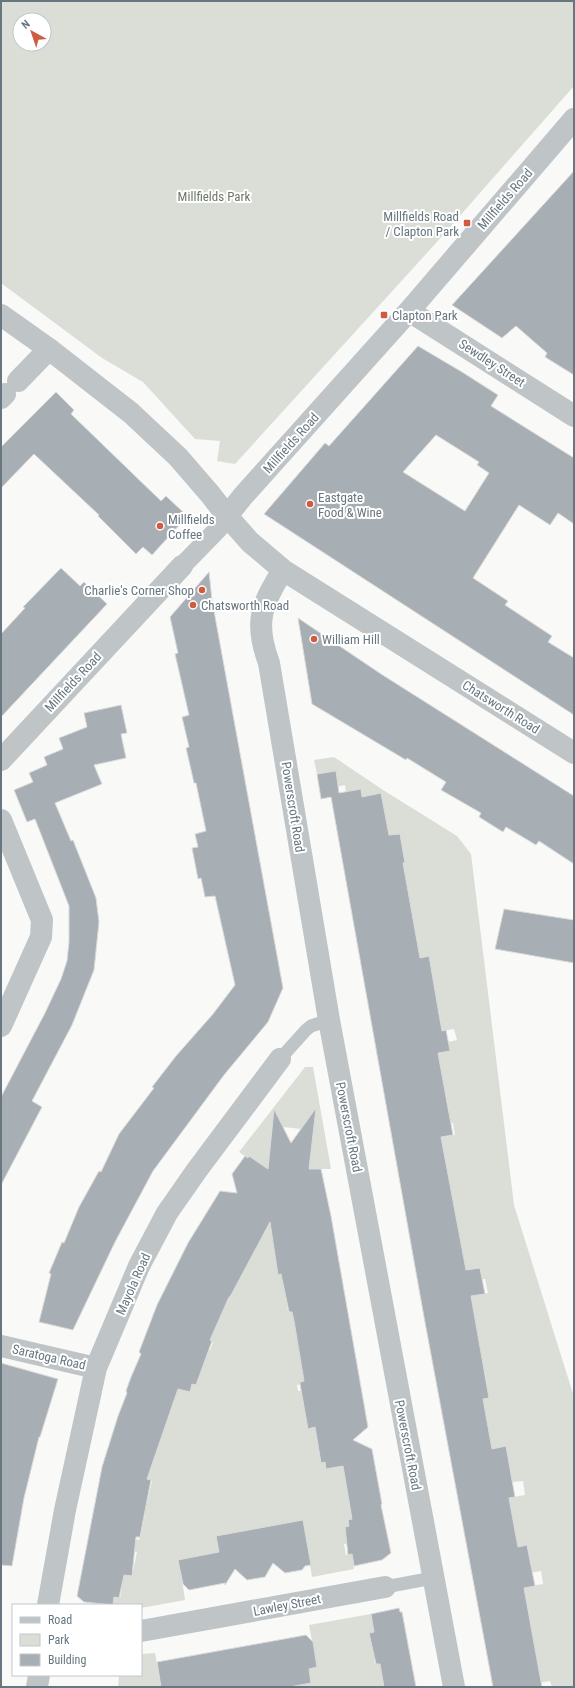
<svg xmlns="http://www.w3.org/2000/svg" width="575" height="1688" viewBox="0 0 575 1688" font-family="'Roboto Condensed',sans-serif">
<style>
.green{fill:#daded7;fill-rule:evenodd}
.building{fill:#a7aeb4;stroke:#dbdbda;fill-rule:evenodd}
.lines{fill:none;stroke-linecap:round;stroke-linejoin:round}
.service{stroke:#bfc4c7;stroke-width:13}
.pedestrian{stroke:#bfc4c7;stroke-width:19}
.minor{stroke:#bfc4c7;stroke-width:22}
.tertiary{stroke:#bfc4c7;stroke-width:22}
.poi-dot{fill:#d05b41;stroke:#fff;stroke-width:1.5}
.labels{text-anchor:middle;dominant-baseline:central;stroke-width:4;stroke-linejoin:round;paint-order:stroke}
.park-label{font-size:13px;fill:#6a7866;stroke:#fff}
.street-label{font-size:13px;fill:#67767f;stroke:#fff}
.poi-label{font-size:13px;fill:#67767f;stroke:#fff;text-anchor:start}
</style>
<rect width="100%" height="100%" fill="#f9f9f8"/>
<path class="green" d="M 1,1 L 574,1 L 574,86 L 436,243 L 235,464 L 217,461 L 220,441 L 195,439 L 143,382 L 102,358 L 1,283 ZM 20,20 L 44,20 L 44,44 L 20,44 Z
M 334,757 L 383,790 L 457,836 L 471,854 L 514,1205 L 574,1397 L 574,1687 L 552,1687 L 550,1681 L 523,1686 L 521,1680 L 492,1685 L 491,1678 L 520,1672 L 505,1593 L 476,1598 L 476,1595 L 543,1584 L 541,1571 L 524,1574 L 531,1564 L 527,1545 L 498,1551 L 491,1501 L 525,1495 L 523,1481 L 513,1482 L 510,1469 L 451,1457 L 470,1402 L 489,1398 L 485,1373 L 452,1300 L 488,1293 L 485,1279 L 482,1279 L 480,1268 L 450,1273 L 394,1146 L 455,1135 L 453,1123 L 421,1128 L 436,1114 L 449,1111 L 446,1094 L 425,1055 L 448,1042 L 457,1040 L 454,1029 L 422,1034 L 421,1026 L 441,1023 L 439,1011 L 397,997 L 435,989 L 432,982 L 429,956 L 390,963 L 374,869 L 405,863 L 400,834 L 370,839 L 380,793 L 362,797 L 361,789 L 346,792 L 345,785 L 335,787 L 332,772 L 317,774 L 314,760 Z
M 305,1067 L 313,1067 L 331,1169 L 301,1169 L 302,1154 L 310,1154 L 313,1130 L 310,1129 L 309,1127 L 303,1126 L 301,1129 L 283,1127 L 281,1124 L 276,1123 L 275,1126 L 272,1126 L 270,1151 L 278,1152 L 276,1168 L 297,1168 L 300,1184 L 298,1185 L 299,1193 L 284,1197 L 285,1205 L 282,1206 L 283,1212 L 286,1212 L 288,1219 L 302,1216 L 305,1227 L 284,1232 L 282,1236 L 286,1242 L 303,1239 L 306,1254 L 300,1256 L 297,1253 L 293,1254 L 291,1257 L 283,1259 L 284,1265 L 277,1268 L 278,1274 L 286,1275 L 287,1282 L 297,1281 L 299,1283 L 304,1283 L 304,1280 L 310,1278 L 313,1291 L 307,1292 L 306,1289 L 300,1290 L 300,1293 L 289,1295 L 291,1304 L 287,1304 L 288,1312 L 292,1312 L 294,1321 L 304,1319 L 304,1322 L 312,1321 L 312,1318 L 317,1317 L 319,1331 L 314,1332 L 314,1330 L 306,1331 L 307,1334 L 297,1335 L 301,1357 L 310,1356 L 310,1358 L 318,1357 L 318,1354 L 323,1353 L 326,1371 L 304,1375 L 304,1381 L 300,1382 L 301,1384 L 297,1385 L 298,1391 L 302,1391 L 303,1394 L 307,1394 L 307,1398 L 330,1394 L 334,1413 L 311,1417 L 312,1422 L 307,1423 L 309,1429 L 319,1426 L 320,1434 L 316,1435 L 318,1446 L 322,1445 L 323,1450 L 319,1451 L 321,1462 L 325,1462 L 326,1469 L 343,1466 L 352,1519 L 348,1520 L 349,1526 L 345,1527 L 346,1535 L 349,1535 L 350,1543 L 344,1544 L 346,1555 L 352,1554 L 354,1569 L 312,1577 L 303,1520 L 292,1522 L 295,1539 L 281,1541 L 277,1525 L 254,1529 L 257,1546 L 243,1548 L 240,1532 L 216,1536 L 219,1552 L 179,1560 L 185,1600 L 141,1608 L 141,1605 L 113,1605 L 114,1597 L 120,1598 L 122,1587 L 116,1585 L 117,1580 L 112,1579 L 113,1573 L 132,1576 L 137,1552 L 118,1548 L 121,1536 L 139,1540 L 145,1515 L 126,1511 L 128,1499 L 147,1503 L 152,1481 L 132,1475 L 133,1469 L 106,1463 L 107,1459 L 134,1466 L 136,1458 L 153,1462 L 161,1438 L 146,1433 L 151,1419 L 166,1423 L 174,1402 L 159,1396 L 163,1384 L 189,1392 L 192,1384 L 196,1385 L 199,1378 L 195,1376 L 198,1368 L 171,1359 L 176,1347 L 203,1357 L 207,1349 L 210,1350 L 213,1342 L 210,1340 L 212,1335 L 187,1325 L 191,1317 L 215,1328 L 217,1324 L 210,1321 L 213,1315 L 194,1308 L 201,1292 L 220,1300 L 223,1294 L 230,1297 L 234,1289 L 227,1286 L 229,1279 L 211,1270 L 218,1257 L 236,1266 L 239,1262 L 246,1266 L 251,1257 L 244,1253 L 247,1247 L 229,1237 L 236,1227 L 253,1237 L 257,1232 L 263,1235 L 266,1231 L 240,1215 L 244,1209 L 257,1217 L 261,1211 L 264,1213 L 268,1207 L 266,1205 L 271,1197 L 259,1189 L 272,1172 L 249,1156 L 248,1158 L 239,1152 Z
M 371,1614 L 374,1632 L 370,1633 L 379,1658 L 374,1659 L 375,1664 L 380,1664 L 384,1687 L 288,1687 L 311,1683 L 309,1669 L 317,1667 L 309,1625 Z
M 155,1653 L 161,1687 L 118,1687 L 119,1675 L 141,1675 L 141,1654 Z"/>
<path class="building" d="M 574,171 L 574,375 L 545,357 L 547,353 L 516,326 L 502,338 L 452,305 Z
M 418,346 L 462,372 L 498,395 L 491,406 L 574,458 L 574,524 L 558,513 L 550,525 L 519,505 L 473,578 L 508,601 L 505,605 L 552,636 L 548,642 L 574,658 L 574,715 L 264,514 L 325,443 L 329,446 ZM 436,435 L 479,462 L 477,465 L 489,473 L 465,511 L 403,472 Z
M 56,392 L 74,410 L 71,414 L 161,501 L 166,496 L 184,513 L 183,521 L 152,555 L 143,547 L 136,554 L 98,516 L 99,515 L 34,454 L 1,488 L 1,447 Z
M 61,568 L 80,586 L 84,582 L 107,604 L 1,717 L 1,634 L 25,608 L 23,607 Z
M 209,572 L 212,600 L 283,988 L 268,1022 L 224,1075 L 153,1171 L 115,1242 L 73,1330 L 39,1322 L 51,1274 L 49,1273 L 62,1242 L 64,1243 L 79,1207 L 99,1171 L 101,1172 L 119,1134 L 154,1088 L 152,1087 L 176,1056 L 213,1014 L 235,985 L 215,896 L 205,897 L 201,878 L 198,879 L 192,848 L 198,847 L 195,834 L 206,831 L 196,783 L 194,783 L 186,748 L 189,747 L 182,717 L 189,715 L 175,654 L 178,653 L 170,617 Z
M 298,618 L 381,674 L 574,796 L 574,864 L 539,841 L 536,845 L 506,827 L 503,832 L 479,817 L 481,813 L 441,790 L 446,782 L 407,758 L 406,760 L 312,704 Z
M 121,705 L 127,733 L 121,734 L 126,758 L 94,765 L 102,784 L 55,803 L 71,841 L 73,840 L 96,898 L 99,922 L 94,970 L 72,1025 L 32,1101 L 42,1107 L 1,1185 L 1,1097 L 45,1013 L 61,979 L 67,961 L 69,942 L 69,906 L 35,819 L 27,822 L 14,790 L 33,782 L 29,773 L 47,765 L 44,757 L 63,749 L 59,738 L 87,727 L 84,713 Z
M 336,771 L 339,793 L 361,789 L 362,797 L 381,793 L 389,835 L 400,834 L 405,863 L 403,863 L 420,958 L 429,956 L 442,1031 L 446,1030 L 450,1051 L 438,1053 L 453,1135 L 441,1137 L 466,1270 L 480,1268 L 485,1294 L 471,1296 L 489,1398 L 483,1399 L 492,1449 L 506,1446 L 515,1497 L 509,1498 L 518,1547 L 527,1545 L 535,1586 L 524,1588 L 542,1687 L 493,1687 L 424,1317 L 331,797 L 321,799 L 317,774 Z
M 504,909 L 574,920 L 574,963 L 495,949 Z
M 316,1108 L 309,1169 L 321,1169 L 331,1216 L 368,1427 L 353,1440 L 372,1449 L 382,1504 L 381,1505 L 391,1553 L 382,1560 L 354,1566 L 352,1554 L 348,1555 L 345,1527 L 349,1526 L 348,1520 L 352,1519 L 343,1466 L 326,1469 L 325,1462 L 321,1463 L 315,1427 L 308,1429 L 300,1384 L 300,1382 L 304,1381 L 294,1321 L 292,1312 L 289,1312 L 281,1274 L 278,1275 L 270,1222 L 230,1297 L 229,1297 L 210,1340 L 212,1341 L 196,1385 L 192,1384 L 190,1392 L 178,1389 L 147,1479 L 151,1480 L 140,1537 L 136,1537 L 132,1576 L 124,1575 L 119,1598 L 114,1597 L 113,1605 L 84,1602 L 77,1596 L 102,1467 L 118,1416 L 127,1393 L 126,1391 L 131,1377 L 141,1354 L 139,1352 L 157,1305 L 188,1243 L 220,1191 L 237,1193 L 232,1174 L 245,1156 L 248,1158 L 249,1156 L 268,1169 L 274,1109 L 291,1143 Z
M 1,1363 L 58,1379 L 40,1437 L 39,1437 L 24,1498 L 12,1566 L 1,1565 Z
M 303,1520 L 311,1565 L 305,1566 L 302,1570 L 285,1573 L 273,1563 L 265,1577 L 247,1580 L 235,1569 L 225,1585 L 225,1583 L 189,1590 L 183,1584 L 178,1560 L 219,1552 L 216,1536 Z
M 399,1608 L 400,1612 L 402,1612 L 416,1687 L 384,1687 L 380,1664 L 376,1664 L 369,1633 L 374,1632 L 371,1614 Z
M 306,1635 L 313,1642 L 317,1667 L 309,1669 L 311,1683 L 289,1687 L 161,1687 L 157,1662 Z"/>
<g class="lines">
<path class="service" d="M 280,1059 L 306,1030 L 311,1026 L 329,1020
M 385,1587 L 433,1578"/>
<path class="pedestrian" d="M 182,566 L 219,528 L 227,516"/>
<path class="minor" d="M 409,311 L 574,416
M 18,381 L 49,349
M 1,398 L 5,394
M 227,516 L 243,496 L 409,311 L 574,119
M 1,760 L 182,566
M 1,820 L 42,920 L 41,937 L 1,1026
M 1,1346 L 96,1368
M 48,1605 L 65,1510 L 96,1368 L 139,1266 L 167,1213 L 197,1170 L 280,1059
M 141,1631 L 385,1587
M 37,1687 L 39,1675"/>
<path class="tertiary" d="M 1,315 L 49,349 L 131,413 L 178,457 L 210,494 L 227,516 L 250,542 L 283,570 L 574,753
M 283,570 C 261,605 254,623 269,663 L 329,1020 L 454,1687"/>
</g>
<g class="poi-dot">
<rect x="463" y="219" width="8" height="8" rx="2"/>
<rect x="380" y="311" width="8" height="8" rx="2"/>
<circle cx="310" cy="504" r="4"/>
<circle cx="160" cy="526" r="4"/>
<circle cx="202" cy="590" r="4"/>
<circle cx="193" cy="605" r="4"/>
<circle cx="314" cy="639" r="4"/>
</g>
<g class="labels">
<g class="park-label">
<text x="214" y="196">Millfields Park</text>
</g>
<g class="street-label">
<text transform="translate(505 199) rotate(-49)">Millfields Road</text>
<text transform="translate(492 363) rotate(33)">Sewdley Street</text>
<text transform="translate(291 443) rotate(-48)">Millfields Road</text>
<text transform="translate(73 682) rotate(-47)">Millfields Road</text>
<text transform="translate(501 707) rotate(32)">Chatsworth Road</text>
<text transform="translate(293 807) rotate(81)">Powerscroft Road</text>
<text transform="translate(349 1127) rotate(79)">Powerscroft Road</text>
<text transform="translate(133 1284) rotate(-66)">Mayola Road</text>
<text transform="translate(49 1357) rotate(13)">Saratoga Road</text>
<text transform="translate(408 1445) rotate(79)">Powerscroft Road</text>
<text transform="translate(287 1605) rotate(-11)">Lawley Street</text>
</g>
<g class="poi-label">
<text x="459" y="216" text-anchor="end">Millfields Road<tspan x="459" dy="15">/ Clapton Park</tspan></text>
<text x="392" y="315">Clapton Park</text>
<text x="318" y="497">Eastgate<tspan x="318" dy="15">Food &amp; Wine</tspan></text>
<text x="168" y="519">Millfields<tspan x="168" dy="15">Coffee</tspan></text>
<text x="194" y="590" text-anchor="end">Charlie's Corner Shop</text>
<text x="201" y="605">Chatsworth Road</text>
<text x="322" y="639">William Hill</text>
</g>
</g>
<rect width="575" height="1688" fill="none" stroke="#67767f" stroke-width="4"/>
<rect x="12" y="1604" width="130" height="72" fill="#ffffff" stroke="#c2c8cc"/>
<rect x="20" y="1617" width="20" height="6" fill="#bfc4c7" stroke="#c2c8cc"/>
<text x="48" y="1624" font-size="12" fill="#67767f">Road</text>
<rect x="20" y="1634" width="20" height="12" fill="#daded7" stroke="#c2c8cc"/>
<text x="48" y="1644" font-size="12" fill="#67767f">Park</text>
<rect x="20" y="1654" width="20" height="12" fill="#a7aeb4" stroke="#c2c8cc"/>
<text x="48" y="1664" font-size="12" fill="#67767f">Building</text>
<g transform="translate(32 32) rotate(320)"><circle r="19" fill="#ffffff" stroke="#c2c8cc"/>
<path d="M0-3L7 15L0 10L-7 15Z" fill="#d05b41"/>
<text y="-6" font-size="11" font-weight="bold" text-anchor="middle" fill="#67767f">N</text>
</g>
</svg>
